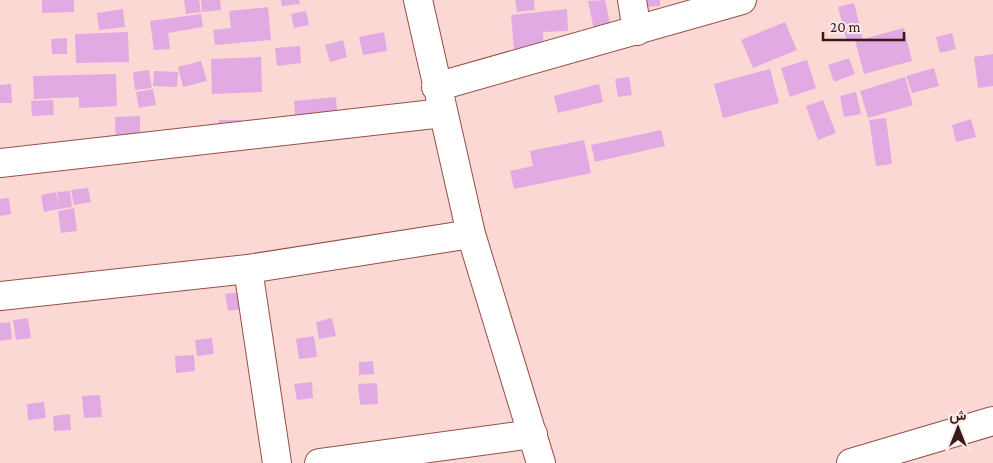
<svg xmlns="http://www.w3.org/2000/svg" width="993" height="463" viewBox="0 0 993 463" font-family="'Crimson Pro',Vazirmatn,serif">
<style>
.building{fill:#e2aae3}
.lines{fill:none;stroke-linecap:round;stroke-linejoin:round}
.street-casing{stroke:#984f49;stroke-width:30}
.street{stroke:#fff;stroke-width:28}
</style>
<rect width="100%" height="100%" fill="#fbd8d4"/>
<path class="building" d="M 42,0 L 74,0 L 74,12 L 42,13 Z
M 184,0 L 199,0 L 201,12 L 186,14 Z
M 201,0 L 220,0 L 221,10 L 202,12 Z
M 281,0 L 299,0 L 300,4 L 282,6 Z
M 515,0 L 534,0 L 535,10 L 517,12 Z
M 605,0 L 611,27 L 594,30 L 588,1 Z
M 645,0 L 660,0 L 660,6 L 645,7 Z
M 854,3 L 863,39 L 904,28 L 912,61 L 864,74 L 855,40 L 847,42 L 838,7 Z
M 268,7 L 271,40 L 215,45 L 213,30 L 231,28 L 229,11 Z
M 123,9 L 125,27 L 99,30 L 97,13 Z
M 567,9 L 568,31 L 543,32 L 544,47 L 514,49 L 511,15 Z
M 306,11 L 309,25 L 294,28 L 291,14 Z
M 201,14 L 203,27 L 168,33 L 170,49 L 154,50 L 150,21 Z
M 785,22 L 797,50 L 753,68 L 741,40 Z
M 128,32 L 129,62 L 76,63 L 75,34 Z
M 384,32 L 387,51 L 363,55 L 359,37 Z
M 952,33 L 956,49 L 940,53 L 936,37 Z
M 67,38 L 67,54 L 52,54 L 51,39 Z
M 343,40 L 347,57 L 330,62 L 325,45 Z
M 300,46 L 301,63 L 277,66 L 275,48 Z
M 993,54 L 993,86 L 978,88 L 974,57 Z
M 261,57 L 262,92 L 212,94 L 211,59 Z
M 849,58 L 855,74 L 834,82 L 828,65 Z
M 807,60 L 816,88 L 790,97 L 781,68 Z
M 201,61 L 207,81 L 183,87 L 178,67 Z
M 934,68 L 939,86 L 912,93 L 906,76 Z
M 770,69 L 779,103 L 723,118 L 714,84 Z
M 149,70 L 152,88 L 135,90 L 133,72 Z
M 154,71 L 178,72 L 177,87 L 153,86 Z
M 116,74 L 117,106 L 79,108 L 79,97 L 34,99 L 33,76 Z
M 629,77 L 632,95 L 618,97 L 615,79 Z
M 905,77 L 913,105 L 868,118 L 860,91 Z
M 11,84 L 12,103 L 0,103 L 0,85 Z
M 599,84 L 603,102 L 558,113 L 554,96 Z
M 153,89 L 156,105 L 139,108 L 136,92 Z
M 856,92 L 861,114 L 844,117 L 840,96 Z
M 336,97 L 338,121 L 296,124 L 294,101 Z
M 53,100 L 54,115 L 32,116 L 31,101 Z
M 823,100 L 836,133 L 818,140 L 806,106 Z
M 140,116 L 140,145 L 116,146 L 115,117 Z
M 886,118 L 892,164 L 876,166 L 869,120 Z
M 971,119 L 976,137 L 956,142 L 952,125 Z
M 219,120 L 241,120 L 240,134 L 219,134 Z
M 661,130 L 665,146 L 595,162 L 591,145 Z
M 584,140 L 591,173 L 514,189 L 510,171 L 533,166 L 530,151 Z
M 88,188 L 91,202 L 74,205 L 71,190 Z
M 70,191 L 72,207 L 59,209 L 57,192 Z
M 56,192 L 59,209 L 44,212 L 41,195 Z
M 9,198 L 11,214 L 0,216 L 0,199 Z
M 74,208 L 77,231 L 61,233 L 58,211 Z
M 241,292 L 243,309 L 228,311 L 225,294 Z
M 28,318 L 31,338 L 16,340 L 13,320 Z
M 332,318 L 336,336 L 319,339 L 316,322 Z
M 10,322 L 12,339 L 0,341 L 0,323 Z
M 314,336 L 317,357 L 299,359 L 296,339 Z
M 212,338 L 214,354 L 197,356 L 195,340 Z
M 194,355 L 195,371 L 176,373 L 175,356 Z
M 373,361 L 374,374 L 359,375 L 359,362 Z
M 312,382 L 313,398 L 297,400 L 294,384 Z
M 377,383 L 378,404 L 360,405 L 358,384 Z
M 100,395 L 102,417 L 84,418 L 82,396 Z
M 44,402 L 46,418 L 28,420 L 27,404 Z
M 70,414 L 71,430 L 54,431 L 53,416 Z"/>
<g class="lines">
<defs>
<path id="street" d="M 418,0 L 471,234 L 541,463
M 632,0 L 637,31
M 436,87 L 742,0
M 0,163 L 443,113
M 248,269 L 277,463
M 0,296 L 248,269 L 471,234
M 319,463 L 533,434
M 851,463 L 993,421"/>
</defs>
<use href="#street" class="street-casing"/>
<use href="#street" class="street"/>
</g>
<g transform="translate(958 428)" stroke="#fceae8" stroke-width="4" paint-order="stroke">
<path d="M0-4L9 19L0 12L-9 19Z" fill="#381917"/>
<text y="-8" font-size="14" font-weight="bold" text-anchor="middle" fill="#381917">ش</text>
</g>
<path d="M823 32v8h81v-8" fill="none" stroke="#381917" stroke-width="2.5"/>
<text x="830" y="32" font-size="15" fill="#381917" stroke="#fceae8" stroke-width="4" paint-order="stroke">20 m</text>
</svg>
